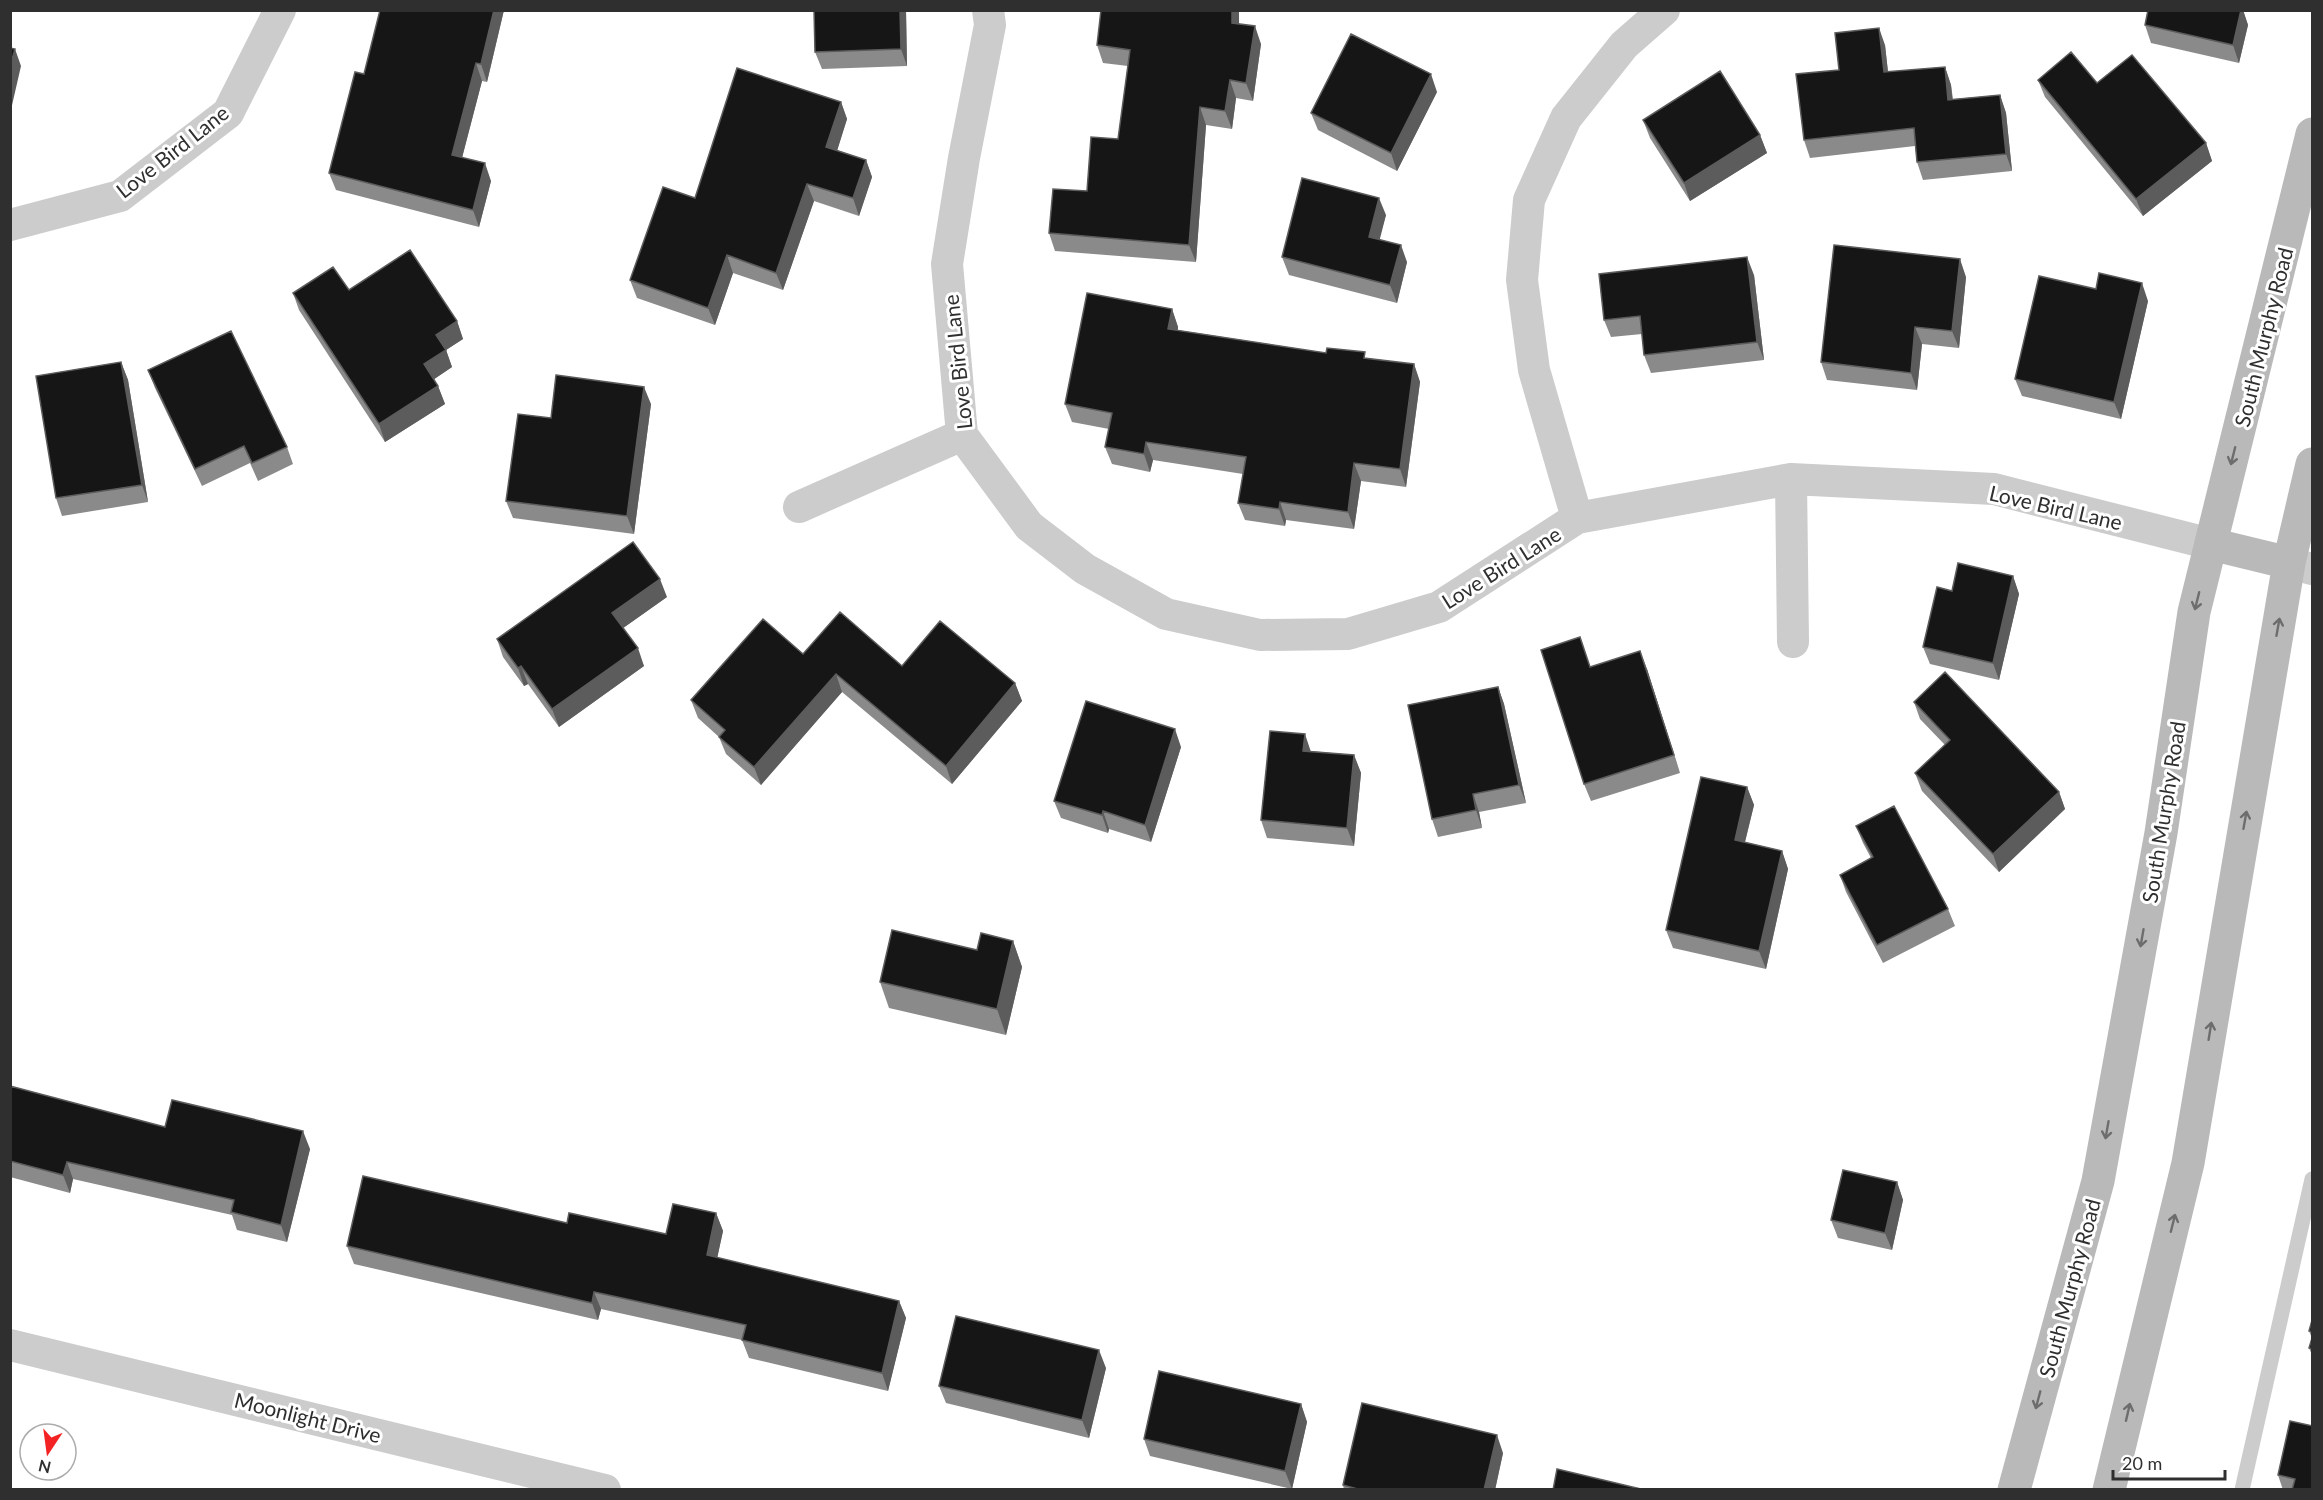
<svg xmlns="http://www.w3.org/2000/svg" width="2323" height="1500" viewBox="0 0 2323 1500" font-family="Lato,sans-serif">
<style>
.lines{fill:none;stroke-linecap:round;stroke-linejoin:round}
.lane{stroke:#ccc;stroke-width:15}
.street{stroke:#ccc;stroke-width:32}
.secondary{stroke:#b9b9b9;stroke-width:33}
.wall{fill:#8a8a8a}
.shaded-wall{fill:#5c5c5c}
.building{fill:#161616;stroke:#5c5c5c;stroke-width:1.5}
.oneway{stroke:#6d6d6d}
.labels{text-anchor:middle;dominant-baseline:central;stroke-width:6;stroke-linejoin:round;paint-order:stroke}
.street-label{font-size:21px;fill:#2f2f2f;stroke:#fff}
</style>
<rect width="100%" height="100%" fill="#fff"/>
<g class="lines">
<path class="lane" d="M 2242,1490 L 2312,1179"/>
<path class="street" d="M 988,10 L 990,25 L 964,158 L 947,264 L 962,435 L 1029,526 L 1085,569 L 1166,614 L 1260,635 L 1348,634 L 1439,607 L 1577,518 L 1791,479 L 1994,489 L 2211,544
M 10,225 L 120,196 L 228,113 L 280,10
M 1791,479 L 1793,642
M 799,507 L 962,435
M 1577,518 L 1534,370 L 1522,280 L 1529,200 L 1566,118 L 1624,45 L 1664,10
M 2289,563 L 2312,569
M 10,1345 L 605,1490"/>
<path class="secondary" d="M 2211,544 L 2289,563
M 2014,1490 L 2098,1181 L 2161,833 L 2194,612 L 2312,134
M 2109,1490 L 2188,1163 L 2289,563 L 2312,464"/>
</g>
<path class="wall" d="M 504,10 L 487,82 L 482,81 L 462,158 L 491,181 L 479,227 L 336,190 L 329,173 L 364,74 Z
M 814,10 L 906,10 L 907,66 L 822,69 L 815,52 Z
M 2148,10 L 2243,10 L 2248,25 L 2239,63 L 2151,43 L 2145,25 Z
M 1239,24 L 1261,44 L 1253,101 L 1236,98 L 1232,129 L 1206,125 L 1196,262 L 1055,251 L 1049,233 L 1087,191 L 1118,139 L 1128,66 L 1103,63 L 1097,45 Z
M 1885,45 L 1888,72 L 1945,67 L 1951,85 L 1953,99 L 2000,95 L 2006,113 L 2012,171 L 1923,180 L 1917,162 L 1915,146 L 1810,158 L 1804,140 L 1839,70 Z
M 2038,80 L 2097,83 L 2206,143 L 2212,161 L 2143,216 L 2045,97 Z
M 1437,92 L 1397,171 L 1318,130 L 1311,113 Z
M 841,102 L 847,119 L 837,150 L 866,160 L 872,177 L 859,216 L 814,201 L 783,290 L 733,273 L 715,325 L 637,298 L 630,280 Z
M 1643,120 L 1760,135 L 1767,153 L 1690,201 L 1650,138 Z
M 1386,215 L 1379,239 L 1407,262 L 1397,303 L 1289,275 L 1282,257 Z
M 1754,275 L 1764,360 L 1651,373 L 1644,355 L 1642,334 L 1611,337 L 1604,320 Z
M 1966,277 L 1959,348 L 1922,344 L 1917,390 L 1827,380 L 1821,362 Z
M 349,290 L 457,321 L 463,339 L 446,350 L 452,367 L 434,379 L 438,386 L 445,404 L 385,442 L 299,310 L 293,293 Z
M 2148,301 L 2121,419 L 2022,396 L 2015,379 Z
M 1172,309 L 1178,327 L 1178,330 L 1326,353 L 1414,364 L 1420,382 L 1406,487 L 1361,481 L 1354,529 L 1286,520 L 1285,526 L 1245,520 L 1238,503 L 1243,474 L 1153,460 L 1150,472 L 1112,464 L 1105,447 L 1109,429 L 1072,422 L 1065,404 Z
M 121,362 L 128,380 L 148,502 L 62,516 L 56,498 Z
M 148,370 L 287,447 L 293,464 L 258,481 L 250,463 L 202,486 L 155,388 Z
M 651,404 L 634,534 L 513,518 L 506,501 L 551,418 Z
M 2013,576 L 2019,594 L 1999,680 L 1930,664 L 1923,647 L 1952,591 Z
M 667,597 L 623,628 L 644,666 L 559,727 L 528,684 L 524,686 L 503,657 L 497,639 Z
M 803,654 L 902,666 L 1015,683 L 1022,701 L 952,784 L 842,692 L 761,785 L 726,754 L 719,737 L 698,718 L 691,700 Z
M 1591,667 L 1647,669 L 1680,773 L 1591,801 L 1584,784 Z
M 1498,687 L 1504,704 L 1526,803 L 1479,812 L 1482,828 L 1438,837 L 1432,819 Z
M 1914,702 L 2059,792 L 2065,809 L 1999,872 L 1922,791 L 1915,773 L 1945,745 L 1920,719 Z
M 1181,747 L 1151,842 L 1109,829 L 1108,833 L 1061,818 L 1054,801 Z
M 1311,751 L 1354,755 L 1361,773 L 1354,846 L 1267,838 L 1261,820 Z
M 1747,787 L 1754,805 L 1745,842 L 1782,851 L 1788,869 L 1766,969 L 1673,948 L 1666,930 Z
M 1856,826 L 1948,909 L 1955,926 L 1883,963 L 1846,892 L 1840,875 L 1871,858 L 1863,843 Z
M 1013,941 L 1022,967 L 1006,1035 L 889,1008 L 880,982 Z
M 10,1086 L 165,1127 L 310,1149 L 287,1242 L 237,1230 L 232,1215 L 73,1179 L 70,1193 L 10,1177 Z
M 1897,1182 L 1903,1200 L 1892,1250 L 1838,1238 L 1831,1220 Z
M 716,1213 L 723,1231 L 717,1258 L 899,1301 L 906,1318 L 888,1391 L 749,1358 L 742,1340 L 601,1309 L 598,1320 L 354,1264 L 347,1246 L 567,1223 L 666,1234 Z
M 2313,1317 L 2313,1357 L 2309,1348 L 2312,1338 L 2309,1331 Z
M 1106,1368 L 1089,1438 L 946,1403 L 939,1386 Z
M 1301,1404 L 1307,1422 L 1292,1489 L 1150,1456 L 1144,1439 Z
M 2313,1426 L 2313,1490 L 2283,1490 L 2278,1475 Z
M 1503,1453 L 1495,1490 L 1344,1490 L 1343,1485 Z"/>
<path class="shaded-wall" d="M 494,10 L 504,10 L 487,82 L 481,64 Z
M 900,10 L 906,10 L 907,66 L 901,49 Z
M 1232,10 L 1239,10 L 1239,41 L 1232,23 Z
M 2241,10 L 2243,10 L 2248,25 L 2239,63 L 2233,45 Z
M 1255,26 L 1261,44 L 1253,101 L 1246,83 Z
M 1879,28 L 1885,45 L 1890,90 L 1884,72 Z
M 15,49 L 21,66 L 10,114 L 10,67 Z
M 476,63 L 482,81 L 458,173 L 452,155 Z
M 1945,67 L 1951,85 L 1954,117 L 1948,100 Z
M 1431,74 L 1437,92 L 1397,171 L 1391,153 Z
M 1230,80 L 1236,98 L 1232,129 L 1225,111 Z
M 2000,95 L 2006,113 L 2012,171 L 2006,154 Z
M 841,102 L 847,119 L 833,164 L 826,147 Z
M 1200,107 L 1206,125 L 1196,262 L 1189,245 Z
M 1760,135 L 1767,153 L 1690,201 L 1684,183 Z
M 2206,143 L 2212,161 L 2143,216 L 2136,199 Z
M 866,160 L 872,177 L 859,216 L 853,198 Z
M 485,163 L 491,181 L 479,227 L 473,210 Z
M 807,184 L 814,201 L 783,290 L 776,273 Z
M 1379,198 L 1386,215 L 1376,254 L 1369,237 Z
M 1401,245 L 1407,262 L 1397,303 L 1390,285 Z
M 727,255 L 733,273 L 715,325 L 708,308 Z
M 1747,257 L 1754,275 L 1764,360 L 1757,342 Z
M 1960,259 L 1966,277 L 1959,348 L 1952,331 Z
M 2142,283 L 2148,301 L 2121,419 L 2114,402 Z
M 1172,309 L 1178,327 L 1175,346 L 1168,329 Z
M 457,321 L 463,339 L 446,350 L 452,367 L 430,382 L 424,364 L 436,335 Z
M 1915,327 L 1922,344 L 1917,390 L 1911,373 Z
M 121,362 L 128,380 L 148,502 L 142,485 Z
M 1414,364 L 1420,382 L 1406,487 L 1400,469 Z
M 438,386 L 445,404 L 385,442 L 379,424 Z
M 644,387 L 651,404 L 634,534 L 627,516 Z
M 1146,442 L 1153,460 L 1150,472 L 1144,454 Z
M 1354,463 L 1361,481 L 1354,529 L 1348,512 Z
M 1280,502 L 1286,520 L 1285,526 L 1279,509 Z
M 2013,576 L 2019,594 L 1999,680 L 1993,663 Z
M 660,579 L 667,597 L 619,631 L 612,613 Z
M 638,648 L 644,666 L 559,727 L 552,709 Z
M 1640,651 L 1647,669 L 1680,773 L 1674,755 Z
M 521,666 L 528,684 L 524,686 L 518,668 Z
M 836,674 L 842,692 L 761,785 L 754,767 Z
M 1015,683 L 1022,701 L 952,784 L 946,766 Z
M 1498,687 L 1504,704 L 1526,803 L 1519,785 Z
M 1175,729 L 1181,747 L 1151,842 L 1145,825 Z
M 1305,734 L 1311,752 L 1303,751 Z
M 1354,755 L 1361,773 L 1354,846 L 1347,828 Z
M 1747,787 L 1754,805 L 1741,858 L 1735,840 Z
M 2059,792 L 2065,809 L 1999,872 L 1993,854 Z
M 1473,794 L 1479,812 L 1482,828 L 1476,810 Z
M 1103,811 L 1109,829 L 1108,833 L 1102,815 Z
M 1782,851 L 1788,869 L 1766,969 L 1759,951 Z
M 1013,941 L 1022,967 L 1006,1035 L 997,1009 Z
M 303,1131 L 310,1149 L 287,1242 L 281,1225 Z
M 67,1162 L 73,1179 L 70,1193 L 63,1175 Z
M 1897,1182 L 1903,1200 L 1892,1250 L 1885,1233 Z
M 716,1213 L 723,1231 L 714,1273 L 707,1255 Z
M 594,1292 L 601,1309 L 598,1320 L 592,1303 Z
M 899,1301 L 906,1318 L 888,1391 L 882,1373 Z
M 1099,1350 L 1106,1368 L 1089,1438 L 1082,1420 Z
M 1301,1404 L 1307,1422 L 1292,1489 L 1285,1471 Z
M 1497,1435 L 1503,1453 L 1495,1490 L 1484,1490 Z"/>
<path class="building" d="M 380,10 L 494,10 L 481,64 L 476,63 L 452,155 L 485,163 L 473,210 L 329,173 L 355,72 L 364,74 Z
M 814,10 L 900,10 L 901,49 L 815,52 Z
M 1101,10 L 1232,10 L 1232,23 L 1255,26 L 1246,83 L 1230,80 L 1225,111 L 1200,107 L 1189,245 L 1049,233 L 1053,189 L 1087,191 L 1091,137 L 1118,139 L 1130,50 L 1097,45 Z
M 2148,10 L 2241,10 L 2233,45 L 2145,25 Z
M 1879,28 L 1884,72 L 1945,67 L 1948,100 L 2000,95 L 2006,154 L 1917,162 L 1914,128 L 1804,140 L 1796,74 L 1839,70 L 1835,33 Z
M 1351,34 L 1431,74 L 1391,153 L 1311,113 Z
M 10,48 L 15,49 L 10,67 Z
M 2071,52 L 2097,83 L 2132,55 L 2206,143 L 2136,199 L 2038,80 Z
M 737,68 L 841,102 L 826,147 L 866,160 L 853,198 L 807,184 L 776,273 L 727,255 L 708,308 L 630,280 L 663,187 L 695,198 Z
M 1720,71 L 1760,135 L 1684,183 L 1643,120 Z
M 1302,178 L 1379,198 L 1369,237 L 1401,245 L 1390,285 L 1282,257 Z
M 1834,245 L 1960,259 L 1952,331 L 1915,327 L 1911,373 L 1821,362 Z
M 410,250 L 457,321 L 436,335 L 446,350 L 424,364 L 438,386 L 379,424 L 293,293 L 333,267 L 349,290 Z
M 1747,257 L 1757,342 L 1644,355 L 1640,316 L 1604,320 L 1599,274 Z
M 2099,273 L 2142,283 L 2114,402 L 2015,379 L 2039,276 L 2096,289 Z
M 1087,293 L 1172,309 L 1168,329 L 1326,353 L 1327,348 L 1365,352 L 1364,358 L 1414,364 L 1400,469 L 1354,463 L 1348,512 L 1280,502 L 1279,509 L 1238,503 L 1246,457 L 1146,442 L 1144,454 L 1105,447 L 1112,413 L 1065,404 Z
M 231,331 L 287,447 L 252,463 L 244,446 L 195,469 L 148,370 Z
M 121,362 L 142,485 L 56,498 L 36,376 Z
M 556,375 L 644,387 L 627,516 L 506,501 L 518,414 L 551,418 Z
M 633,542 L 660,579 L 612,613 L 638,648 L 552,709 L 521,666 L 518,668 L 497,639 Z
M 1958,563 L 2013,576 L 1993,663 L 1923,647 L 1937,587 L 1952,591 Z
M 840,612 L 902,666 L 940,621 L 1015,683 L 946,766 L 836,674 L 754,767 L 719,737 L 725,730 L 691,700 L 763,619 L 803,654 Z
M 1580,637 L 1590,667 L 1640,651 L 1674,755 L 1584,784 L 1541,650 Z
M 1945,672 L 2059,792 L 1993,854 L 1915,773 L 1950,740 L 1914,702 Z
M 1498,687 L 1519,785 L 1473,794 L 1476,810 L 1432,819 L 1408,705 Z
M 1086,701 L 1175,729 L 1145,825 L 1103,811 L 1102,815 L 1054,801 Z
M 1270,731 L 1305,734 L 1303,751 L 1354,755 L 1347,828 L 1261,820 Z
M 1701,777 L 1747,787 L 1735,840 L 1782,851 L 1759,951 L 1666,930 Z
M 1894,806 L 1948,909 L 1877,945 L 1840,875 L 1873,857 L 1856,826 Z
M 892,930 L 977,950 L 981,933 L 1013,941 L 997,1009 L 880,982 Z
M 10,1086 L 165,1127 L 172,1100 L 303,1131 L 281,1225 L 231,1212 L 234,1200 L 67,1162 L 63,1175 L 10,1161 Z
M 1843,1170 L 1897,1182 L 1885,1233 L 1831,1220 Z
M 363,1176 L 567,1223 L 569,1213 L 666,1234 L 673,1204 L 716,1213 L 707,1255 L 899,1301 L 882,1373 L 742,1340 L 746,1325 L 594,1292 L 592,1303 L 347,1246 Z
M 956,1316 L 1099,1350 L 1082,1420 L 939,1386 Z
M 2313,1317 L 2313,1332 L 2309,1331 Z
M 2313,1335 L 2313,1349 L 2309,1348 Z
M 1159,1371 L 1301,1404 L 1285,1471 L 1144,1439 Z
M 1362,1403 L 1497,1435 L 1484,1490 L 1361,1490 L 1343,1485 Z
M 2290,1421 L 2313,1426 L 2313,1490 L 2292,1490 L 2295,1479 L 2278,1475 Z
M 1557,1469 L 1645,1490 L 1553,1490 Z"/>
<defs><path id="oneway-shaft" d="M-6 0H5M1.5-3L5.5 0L1.5 3" fill="none" stroke-width="1.6" stroke-linecap="round" stroke-linejoin="round" transform="scale(1.5)"/></defs>
<g class="oneway">
<use href="#oneway-shaft" transform="translate(2233 456) rotate(104)"/>
<use href="#oneway-shaft" transform="translate(2197 601) rotate(104)"/>
<use href="#oneway-shaft" transform="translate(2278 627) rotate(-80)"/>
<use href="#oneway-shaft" transform="translate(2245 820) rotate(-80)"/>
<use href="#oneway-shaft" transform="translate(2142 938) rotate(100)"/>
<use href="#oneway-shaft" transform="translate(2210 1031) rotate(-81)"/>
<use href="#oneway-shaft" transform="translate(2107 1130) rotate(100)"/>
<use href="#oneway-shaft" transform="translate(2173 1223) rotate(-76)"/>
<use href="#oneway-shaft" transform="translate(2038 1400) rotate(105)"/>
<use href="#oneway-shaft" transform="translate(2128 1412) rotate(-77)"/>
</g>
<g class="labels">
<g class="street-label">
<text transform="translate(172 151) rotate(-38)">Love Bird Lane</text>
<text transform="translate(2263 337) rotate(-76)">South Murphy Road</text>
<text transform="translate(957 362) rotate(-96)">Love Bird Lane</text>
<text transform="translate(2056 507) rotate(13)">Love Bird Lane</text>
<text transform="translate(1501 567) rotate(-32)">Love Bird Lane</text>
<text transform="translate(2163 812) rotate(-81)">South Murphy Road</text>
<text transform="translate(2069 1288) rotate(-75)">South Murphy Road</text>
<text transform="translate(308 1417) rotate(14)">Moonlight Drive</text>
</g>
</g>
<rect width="2323" height="1500" fill="none" stroke="#2f2f2f" stroke-width="24"/>
<g transform="translate(48 1452) rotate(193)"><circle r="28" fill="#ffffff" stroke="#acacac" stroke-width="1.5"/>
<path d="M0-4.5L10 22L0 15L-10 22Z" fill="#f42323"/>
<text y="-9" font-size="16" font-weight="bold" text-anchor="middle" fill="#2f2f2f">N</text>
</g>
<path d="M2113 1470v9h112v-9" fill="none" stroke="#2f2f2f" stroke-width="3"/>
<text x="2122" y="1470" font-size="18" fill="#2f2f2f" stroke="#ffffff" stroke-width="4.5" paint-order="stroke">20 m</text>
</svg>
